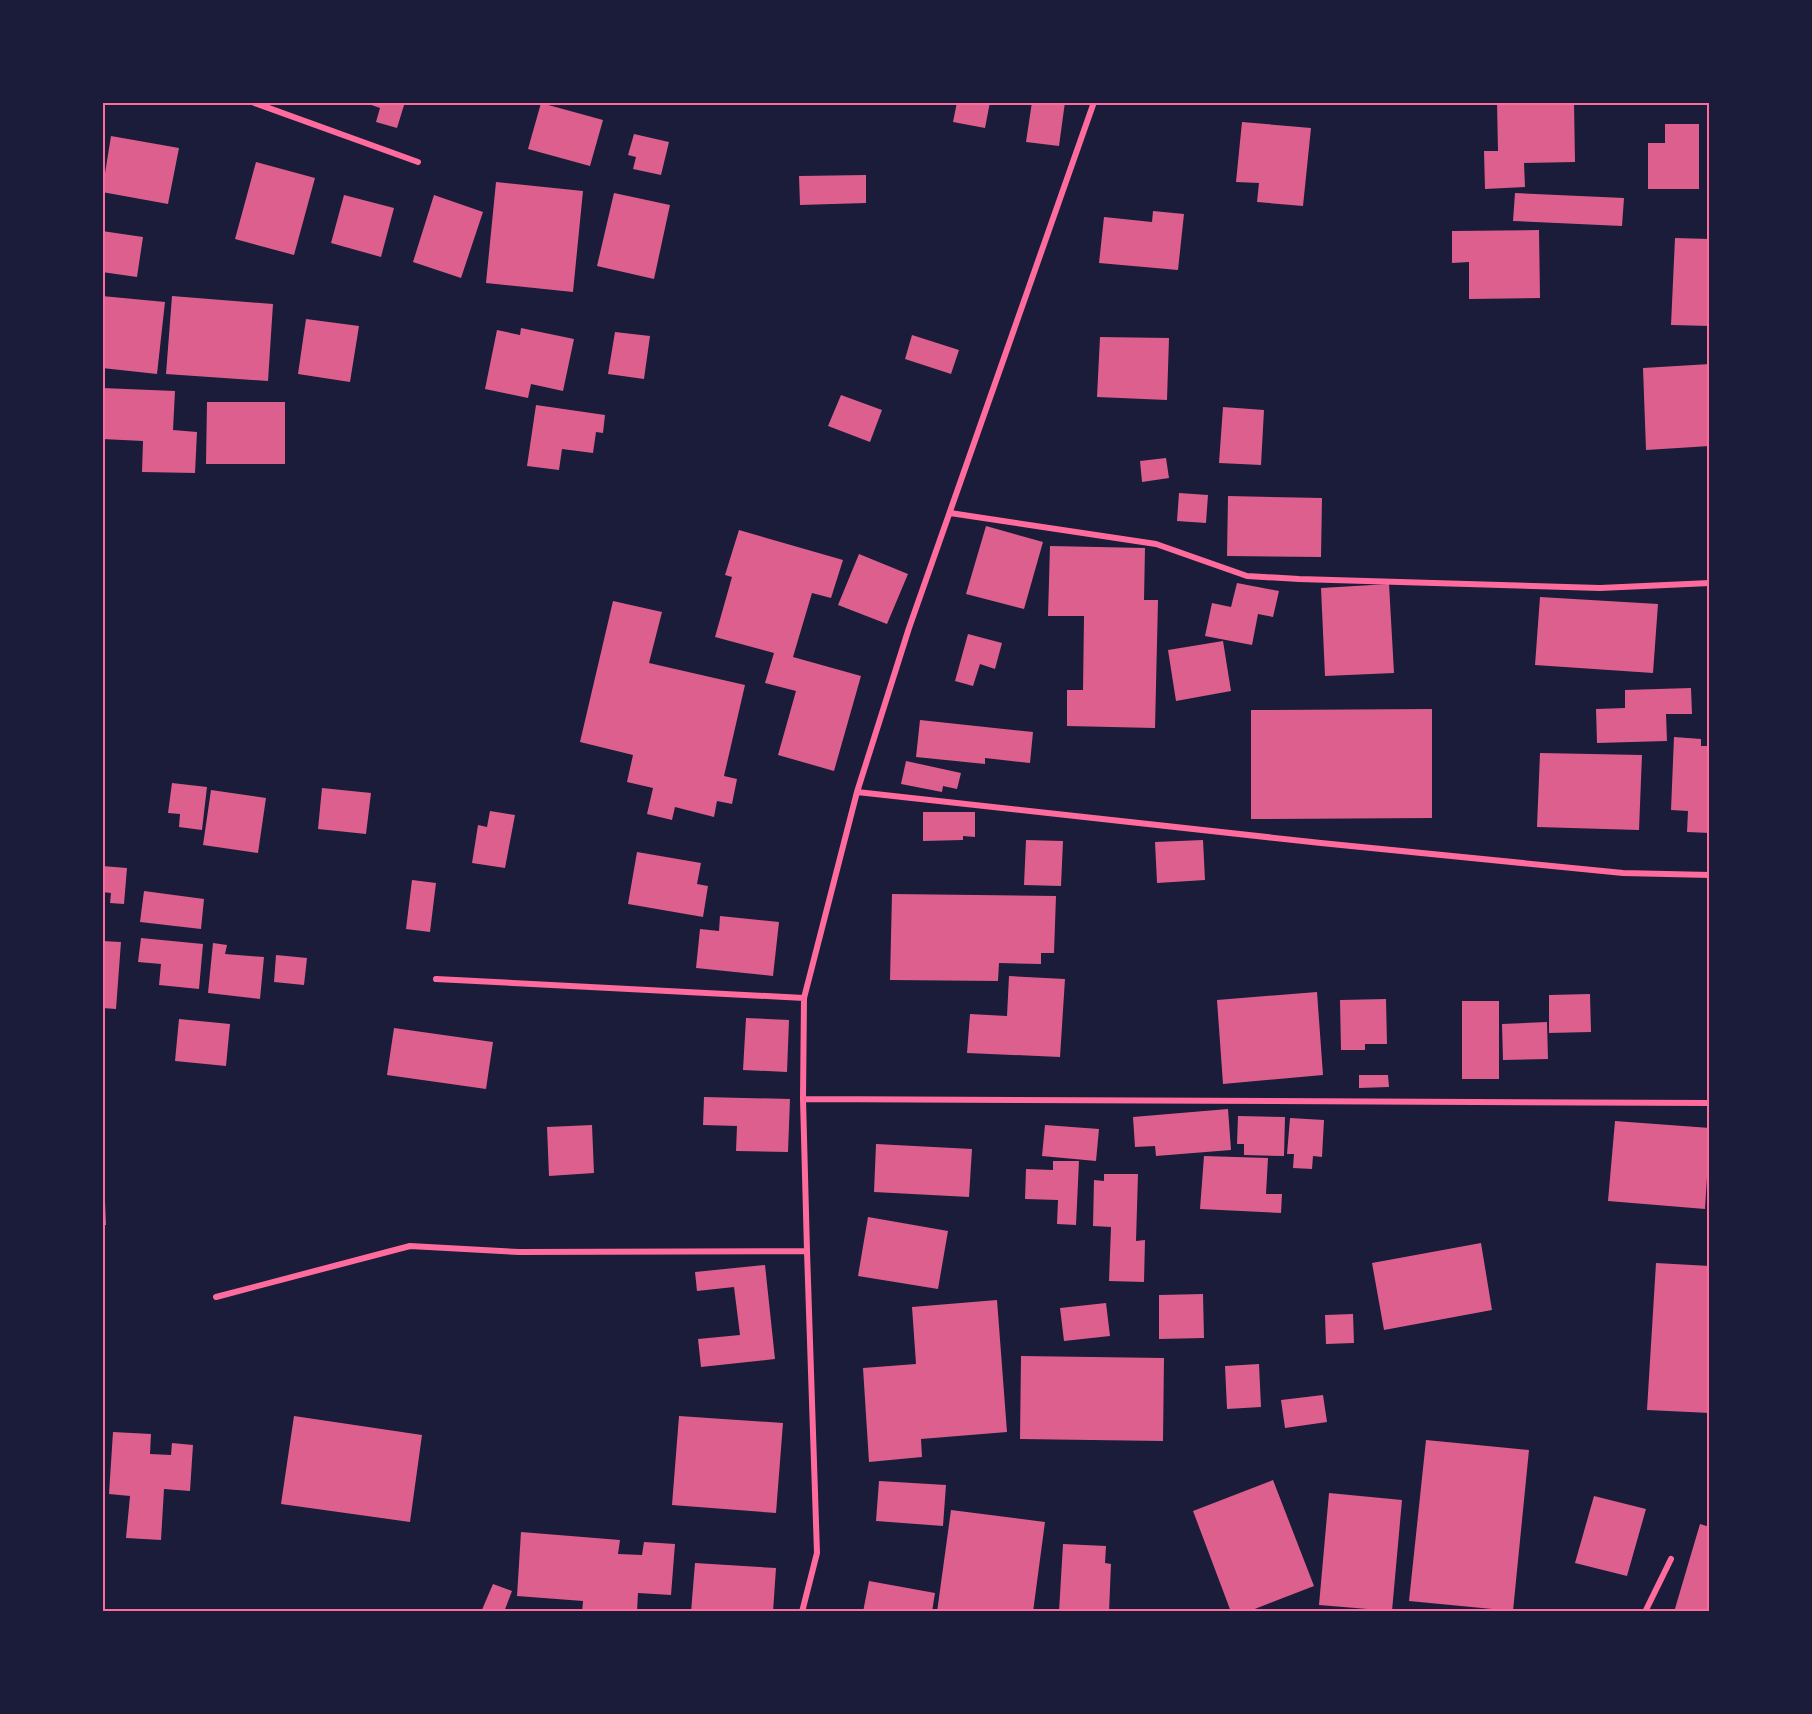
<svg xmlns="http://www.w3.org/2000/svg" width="1812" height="1714" viewBox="0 0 1812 1714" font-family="'Source Sans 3',sans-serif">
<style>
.building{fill:#dd5f8e}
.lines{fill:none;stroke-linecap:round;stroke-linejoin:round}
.minor{stroke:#ff6b9d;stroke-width:6}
.neatline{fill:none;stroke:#ff6b9d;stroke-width:2}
</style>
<rect width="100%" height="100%" fill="#1b1b3a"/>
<path class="building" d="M 363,102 L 405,102 L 397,128 L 376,122 L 380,108 Z
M 957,102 L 990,102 L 985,128 L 953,122 Z
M 1032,102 L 1065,102 L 1059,146 L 1026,142 Z
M 1497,102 L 1574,102 L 1575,162 L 1524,163 L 1525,187 L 1485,189 L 1484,151 L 1498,151 Z
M 541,103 L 603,120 L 590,166 L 528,149 Z
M 1242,122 L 1311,128 L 1303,206 L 1257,202 L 1259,183 L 1236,182 Z
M 1665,124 L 1699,124 L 1699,189 L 1648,189 L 1648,143 L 1665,143 Z
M 634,134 L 669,142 L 661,175 L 633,169 L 636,157 L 628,155 Z
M 111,136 L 179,148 L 168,204 L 102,192 Z
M 256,162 L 315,178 L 294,255 L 235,239 Z
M 866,175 L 866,203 L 800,205 L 799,176 Z
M 496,182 L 583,191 L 573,292 L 486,283 Z
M 614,193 L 670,205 L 654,279 L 597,266 Z
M 1515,193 L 1624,198 L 1622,226 L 1513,221 Z
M 344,195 L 394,208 L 381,257 L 331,243 Z
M 434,195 L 483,212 L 461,278 L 413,262 Z
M 1153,211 L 1184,214 L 1178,270 L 1099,263 L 1104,217 L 1152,222 Z
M 1539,230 L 1540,298 L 1469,299 L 1469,262 L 1452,263 L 1452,231 Z
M 102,231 L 143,237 L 137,277 L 102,272 Z
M 1675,238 L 1710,239 L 1710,326 L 1671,325 Z
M 102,296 L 165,302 L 157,374 L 102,368 Z
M 172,296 L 273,304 L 268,381 L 166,374 Z
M 306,319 L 359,326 L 350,382 L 298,374 Z
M 521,328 L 574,339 L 563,391 L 531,384 L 528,398 L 485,389 L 497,330 L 520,335 Z
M 615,332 L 650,336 L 644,379 L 608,374 Z
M 912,335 L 959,350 L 951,374 L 905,359 Z
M 1100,337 L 1169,338 L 1167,400 L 1097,397 Z
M 1710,364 L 1710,446 L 1646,450 L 1643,368 Z
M 102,388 L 175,391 L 173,430 L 197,432 L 195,473 L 142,472 L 143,441 L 102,439 Z
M 841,395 L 882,410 L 870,442 L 828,426 Z
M 207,402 L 285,402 L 285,464 L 206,464 Z
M 536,405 L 605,415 L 603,433 L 596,432 L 593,453 L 562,449 L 559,470 L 527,466 Z
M 1223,407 L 1264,410 L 1261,465 L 1219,463 Z
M 1166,458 L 1169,478 L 1142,482 L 1140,461 Z
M 1179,493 L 1208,495 L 1206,523 L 1177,521 Z
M 1228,496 L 1322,498 L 1321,557 L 1227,556 Z
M 986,526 L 1043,542 L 1024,609 L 966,594 Z
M 739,530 L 843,560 L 831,598 L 812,593 L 793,657 L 861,676 L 834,771 L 778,755 L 796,691 L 765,683 L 774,653 L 715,637 L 732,577 L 725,575 Z
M 1050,546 L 1145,548 L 1144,600 L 1158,600 L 1155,728 L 1067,726 L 1067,690 L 1083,690 L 1084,616 L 1048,616 Z
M 859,554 L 908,574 L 887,624 L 838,605 Z
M 1237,583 L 1279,591 L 1273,617 L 1258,614 L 1252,645 L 1205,636 L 1212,603 L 1231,607 Z
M 1389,584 L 1394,673 L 1325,676 L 1321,588 Z
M 1540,597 L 1658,604 L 1653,673 L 1535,665 Z
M 613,601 L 662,612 L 649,663 L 745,685 L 724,776 L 737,779 L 732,804 L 717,801 L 714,817 L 675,807 L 672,820 L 647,814 L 653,788 L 627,782 L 633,755 L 580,742 Z
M 968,634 L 1002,643 L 995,669 L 980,664 L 973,686 L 955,681 Z
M 1223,641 L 1231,691 L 1176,701 L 1168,650 Z
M 1691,688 L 1692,714 L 1666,714 L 1667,741 L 1597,743 L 1596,709 L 1625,708 L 1625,690 Z
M 1432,709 L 1432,818 L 1251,819 L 1251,710 Z
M 920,720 L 1033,732 L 1030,763 L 985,758 L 985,764 L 916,757 Z
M 1674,737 L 1701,739 L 1701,746 L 1710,746 L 1710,833 L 1687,832 L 1688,811 L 1671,810 Z
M 1540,753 L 1642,755 L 1639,830 L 1537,827 Z
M 906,761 L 961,773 L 957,789 L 943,786 L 942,792 L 901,784 Z
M 172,783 L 207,787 L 202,830 L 179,827 L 180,814 L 168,813 Z
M 322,788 L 371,793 L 366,834 L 318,829 Z
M 211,790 L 266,798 L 258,853 L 203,845 Z
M 490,811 L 515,815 L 505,868 L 472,863 L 478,825 L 487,827 Z
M 923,812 L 975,812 L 975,837 L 963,836 L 963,840 L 923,841 Z
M 1026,840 L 1063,841 L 1061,886 L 1024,885 Z
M 1203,840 L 1205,880 L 1157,883 L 1155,842 Z
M 637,852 L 701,863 L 697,884 L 708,886 L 703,917 L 628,904 Z
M 102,866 L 127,868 L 124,904 L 110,903 L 111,893 L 102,892 Z
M 412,880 L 436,883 L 430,932 L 406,929 Z
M 144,891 L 204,899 L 201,929 L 140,922 Z
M 892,894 L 1056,896 L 1054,953 L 1041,953 L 1041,964 L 999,963 L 998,981 L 890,980 Z
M 720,916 L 779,922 L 773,976 L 696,968 L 700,929 L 719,931 Z
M 141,938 L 203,944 L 199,989 L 159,985 L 161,964 L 138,962 Z
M 102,941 L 121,942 L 116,1009 L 102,1008 Z
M 213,943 L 227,945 L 225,954 L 264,957 L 260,999 L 208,993 Z
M 276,955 L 307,958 L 304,985 L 274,982 Z
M 1009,976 L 1065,979 L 1060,1057 L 967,1053 L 970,1014 L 1007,1016 Z
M 1317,992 L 1323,1075 L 1223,1084 L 1217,1000 Z
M 1590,994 L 1591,1032 L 1549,1033 L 1549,995 Z
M 1386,999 L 1387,1044 L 1365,1044 L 1365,1050 L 1341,1050 L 1340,1000 Z
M 1462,1001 L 1499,1001 L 1499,1079 L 1462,1079 Z
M 746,1018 L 789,1020 L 787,1072 L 743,1070 Z
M 179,1019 L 230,1024 L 226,1066 L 175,1061 Z
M 1547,1022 L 1548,1059 L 1503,1060 L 1502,1024 Z
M 394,1028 L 493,1042 L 486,1089 L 387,1075 Z
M 1359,1075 L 1388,1075 L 1389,1087 L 1359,1088 Z
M 704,1097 L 790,1099 L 788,1152 L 736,1151 L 737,1126 L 703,1125 Z
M 1228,1109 L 1231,1150 L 1156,1156 L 1155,1146 L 1135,1147 L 1133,1117 Z
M 1238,1116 L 1285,1117 L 1284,1156 L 1244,1155 L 1244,1144 L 1237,1144 Z
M 1290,1118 L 1324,1120 L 1322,1157 L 1313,1156 L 1312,1169 L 1293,1168 L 1294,1154 L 1287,1154 Z
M 1615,1121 L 1710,1128 L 1705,1209 L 1608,1201 Z
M 592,1125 L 594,1173 L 549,1176 L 547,1127 Z
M 1045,1125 L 1099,1129 L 1096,1161 L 1042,1156 Z
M 876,1144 L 972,1149 L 969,1197 L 874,1192 Z
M 1204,1156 L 1268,1158 L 1266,1194 L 1282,1194 L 1281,1213 L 1200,1209 Z
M 1053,1161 L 1079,1161 L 1076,1225 L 1057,1224 L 1058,1200 L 1025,1199 L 1026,1169 L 1053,1170 Z
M 1104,1174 L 1138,1174 L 1136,1241 L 1145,1240 L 1144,1282 L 1109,1281 L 1111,1227 L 1093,1226 L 1094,1180 L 1104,1181 Z
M 102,1178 L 104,1178 L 106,1225 L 102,1225 Z
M 868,1217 L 948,1231 L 938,1289 L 858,1276 Z
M 1481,1243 L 1492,1310 L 1384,1330 L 1372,1263 Z
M 1656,1263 L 1710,1266 L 1710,1413 L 1647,1410 Z
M 765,1265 L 775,1359 L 701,1367 L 698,1339 L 740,1335 L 734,1287 L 697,1291 L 695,1272 Z
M 1203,1294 L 1204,1338 L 1159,1339 L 1159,1295 Z
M 997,1300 L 1007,1432 L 921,1439 L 922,1457 L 869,1462 L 863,1368 L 916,1364 L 912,1307 Z
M 1106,1303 L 1110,1336 L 1064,1341 L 1060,1308 Z
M 1353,1314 L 1354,1343 L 1326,1344 L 1325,1315 Z
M 1021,1356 L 1164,1358 L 1163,1441 L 1020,1439 Z
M 1259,1364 L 1261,1407 L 1227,1409 L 1225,1366 Z
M 1323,1395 L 1327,1422 L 1285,1428 L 1281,1400 Z
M 294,1416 L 422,1435 L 410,1522 L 281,1504 Z
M 679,1416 L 783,1423 L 776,1513 L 672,1505 Z
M 113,1432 L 151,1434 L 150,1454 L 171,1455 L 172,1443 L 193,1445 L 190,1491 L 164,1489 L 161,1540 L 126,1538 L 130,1496 L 109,1494 Z
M 1426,1440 L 1529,1450 L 1513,1611 L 1409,1601 Z
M 1273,1480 L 1314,1586 L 1247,1612 L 1231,1612 L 1193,1511 Z
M 879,1481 L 946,1485 L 943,1526 L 876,1521 Z
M 1329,1493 L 1402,1500 L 1392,1611 L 1319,1605 Z
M 1594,1496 L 1646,1509 L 1627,1576 L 1575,1563 Z
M 951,1510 L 1045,1522 L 1033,1612 L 937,1612 Z
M 1700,1524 L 1710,1527 L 1710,1612 L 1674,1612 Z
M 521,1532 L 620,1540 L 618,1554 L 642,1555 L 644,1542 L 675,1544 L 671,1595 L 638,1593 L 637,1612 L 582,1612 L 583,1601 L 517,1596 Z
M 1063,1544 L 1106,1546 L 1105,1563 L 1111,1564 L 1109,1612 L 1059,1612 Z
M 695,1563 L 776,1568 L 773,1612 L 691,1612 Z
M 869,1581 L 935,1593 L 932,1612 L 863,1612 Z
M 493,1584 L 512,1591 L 504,1612 L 481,1612 Z"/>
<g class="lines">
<path class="minor" d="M 252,102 L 418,162
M 950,513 L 1156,544 L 1247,576 L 1299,579 L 1600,588 L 1710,583
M 857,792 L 1321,843 L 1623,873 L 1710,875
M 436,979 L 804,998
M 803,1099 L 1710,1103
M 216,1297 L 410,1246 L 519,1252 L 807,1251
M 802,1612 L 817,1553 L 807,1251 L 803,1099 L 804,998 L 857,792 L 909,628 L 1094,102
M 1645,1612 L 1671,1559"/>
</g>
<rect width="1812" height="1714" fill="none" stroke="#1b1b3a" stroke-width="207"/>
<rect x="104" y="104" width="1604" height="1506" class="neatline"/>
</svg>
